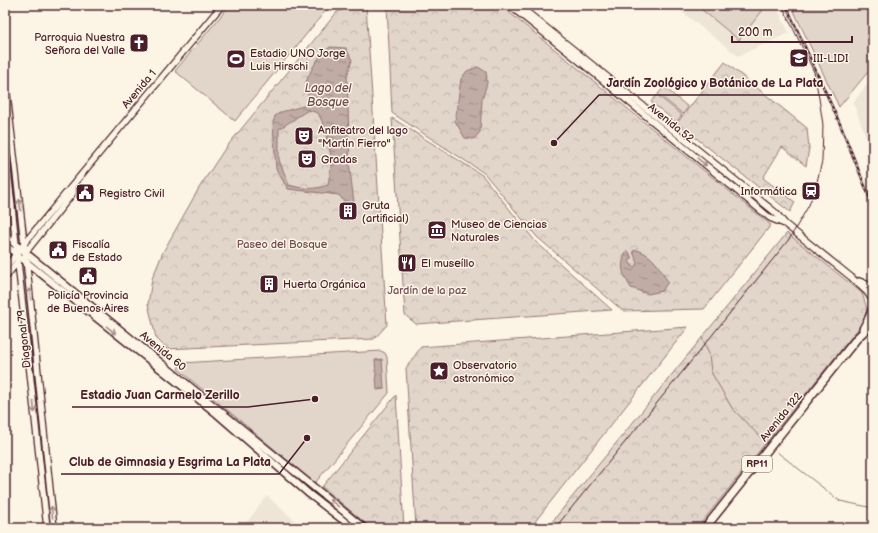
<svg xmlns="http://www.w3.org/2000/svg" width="878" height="533" viewBox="0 0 878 533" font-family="'Balsamiq Sans',sans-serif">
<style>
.built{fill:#eee5d7}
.park{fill:url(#park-crowns);stroke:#967a7a}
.pitch{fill:#e2d5ca;stroke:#967a7a}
.water{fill:url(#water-ripples);stroke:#917474;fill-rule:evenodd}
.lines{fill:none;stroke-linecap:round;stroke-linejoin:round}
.stream{stroke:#917474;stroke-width:1}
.secondary-casing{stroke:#4a1f2b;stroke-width:8}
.primary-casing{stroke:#4a1f2b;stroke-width:9}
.trunk-casing{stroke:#4a1f2b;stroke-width:10}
.secondary{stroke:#fcf5e5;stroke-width:5.5}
.primary{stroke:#fcf5e5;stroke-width:6}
.trunk{stroke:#fcf5e5;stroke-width:7}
.tram{stroke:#4a1f2b;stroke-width:1}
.rail-casing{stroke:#4a1f2b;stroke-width:2.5}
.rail{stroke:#fcf5e5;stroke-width:1;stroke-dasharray:3;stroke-linecap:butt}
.oneway{stroke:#a38a88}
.labels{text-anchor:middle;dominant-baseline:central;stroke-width:3;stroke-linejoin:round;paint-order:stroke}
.shield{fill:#fcf5e5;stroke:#7f5f63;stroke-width:1}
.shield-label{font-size:10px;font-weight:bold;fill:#4a1f2b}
.poi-label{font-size:11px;fill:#4a1f2b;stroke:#fcf5e5;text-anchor:start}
.street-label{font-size:11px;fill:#4a1f2b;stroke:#fcf5e5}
.park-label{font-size:11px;fill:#704c53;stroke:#fcf5e5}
.water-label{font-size:12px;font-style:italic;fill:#6d4950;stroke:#fcf5e5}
.leader{fill:none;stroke:#4a1f2b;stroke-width:1.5}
.callout-dot{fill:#4a1f2b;stroke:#fcf5e5;stroke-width:1.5}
.callout-label{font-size:12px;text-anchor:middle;font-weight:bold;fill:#4a1f2b;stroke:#fcf5e5;stroke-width:3;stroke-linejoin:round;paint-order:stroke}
</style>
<defs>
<pattern id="park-crowns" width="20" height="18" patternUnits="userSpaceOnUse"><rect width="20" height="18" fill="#e2d5ca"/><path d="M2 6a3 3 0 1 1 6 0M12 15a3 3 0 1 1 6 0" fill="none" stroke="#c3b6ae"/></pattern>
<pattern id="water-ripples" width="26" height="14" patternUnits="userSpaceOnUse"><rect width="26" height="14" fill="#c0aca5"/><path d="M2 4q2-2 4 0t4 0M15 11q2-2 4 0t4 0" fill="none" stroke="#9e8b87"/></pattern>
</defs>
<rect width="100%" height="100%" fill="#fcf5e5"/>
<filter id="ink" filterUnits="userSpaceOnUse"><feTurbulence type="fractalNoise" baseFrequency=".025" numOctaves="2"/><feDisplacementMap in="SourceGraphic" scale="8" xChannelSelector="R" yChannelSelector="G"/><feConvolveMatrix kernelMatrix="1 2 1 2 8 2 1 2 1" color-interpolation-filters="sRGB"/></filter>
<g filter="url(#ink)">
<path class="built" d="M 673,5 L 776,5 L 789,33 L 738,56 Z
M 873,77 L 873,156 L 853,102 Z
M 267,496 L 303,528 L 242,528 Z"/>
<path class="park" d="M 356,5 L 366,5 L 387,325 L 374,339 L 167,349 L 156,338 L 148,304 L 152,279 L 163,252 L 199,188 L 224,150 L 337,12 Z
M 387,5 L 500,5 L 771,225 L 704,309 L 623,311 L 537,237 L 484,173 L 392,113 Z
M 725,62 L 807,128 L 809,148 L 806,166 L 782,147 L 763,178 L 795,202 L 790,212 L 677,123 Z
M 392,118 L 482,175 L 535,241 L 612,310 L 416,324 L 405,315 Z
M 787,233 L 862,293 L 867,309 L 862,324 L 697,528 L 547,528 Z
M 688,327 L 530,528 L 416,528 L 406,368 L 421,347 Z
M 396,395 L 404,528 L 371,528 L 322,487 Z"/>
<path class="pitch" d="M 230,5 L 338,5 L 327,9 L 235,121 L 175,71 Z
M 696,5 L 764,5 L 766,6 L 739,40 Z
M 791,5 L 873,5 L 873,66 L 839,107 Z
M 664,87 L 688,107 L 683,114 L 658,94 Z
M 657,95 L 682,115 L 676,122 L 651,102 Z
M 381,351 L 385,353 L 387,357 L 389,393 L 315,483 L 178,369 L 181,363 Z"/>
<path class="water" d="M 330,47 L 346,48 L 352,60 L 347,76 L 350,170 L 354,203 L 348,207 L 339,195 L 288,189 L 276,169 L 273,124 L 275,116 L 281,112 L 307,105 L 309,89 L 306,82 C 312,68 317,57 330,47 ZM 308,110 L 318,113 L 323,123 L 332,160 L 328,185 C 314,190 303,189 289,185 L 279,160 L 279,129 Z
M 478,67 L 486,72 L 487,83 L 482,100 L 480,132 L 474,139 L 465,138 L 455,121 L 461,79 L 467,71 Z
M 637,250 C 653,254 661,270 668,282 L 662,291 L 648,294 L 631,288 C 623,274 619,268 626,252 L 629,252 L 632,259 L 629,261 L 633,267 L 636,266 L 637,263 L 633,251 Z
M 382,359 L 384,389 L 377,390 L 375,360 Z"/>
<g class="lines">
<path class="stream" d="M 348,219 L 348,207
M 702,337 L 709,354 L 711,372 L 732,408 L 765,442
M 777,452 L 840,501 L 873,508"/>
<defs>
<path id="secondary" d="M 509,5 L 577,59 L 770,218 L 785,224
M 518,5 L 776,213 L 785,224 L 851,277 L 867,292 L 873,301
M 5,77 L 28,277 L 54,528
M 5,144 L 47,528
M 23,245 L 222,5
M 25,253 L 73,193 L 73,186
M 5,268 L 18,252
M 5,278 L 18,261
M 859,281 L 873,287"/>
<path id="primary" d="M 5,236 L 364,528
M 5,245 L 217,414 L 309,494 L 353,528"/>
<path id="trunk" d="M 873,298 L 873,304
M 863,329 L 870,316 L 873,307
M 705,528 L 858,337 L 873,323"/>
</defs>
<use href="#secondary" class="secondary-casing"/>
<use href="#primary" class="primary-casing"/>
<use href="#trunk" class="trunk-casing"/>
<use href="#secondary" class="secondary"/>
<use href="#primary" class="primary"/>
<use href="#trunk" class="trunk"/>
<path class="tram" d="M 555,528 L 701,349 L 790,238 L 809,205 L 816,186 L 822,161 L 823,125 L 819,98 L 814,72 L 782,5"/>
<defs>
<path id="rail" d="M 786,5 L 840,124 L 873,206"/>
</defs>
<use href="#rail" class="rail-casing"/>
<use href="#rail" class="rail"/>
</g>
<defs><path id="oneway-shaft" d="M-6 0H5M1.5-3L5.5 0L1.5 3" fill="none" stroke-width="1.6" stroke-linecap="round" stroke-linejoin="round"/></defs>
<g class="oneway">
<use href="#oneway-shaft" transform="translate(702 162) rotate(39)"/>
<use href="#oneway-shaft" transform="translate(20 205) rotate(-97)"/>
<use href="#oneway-shaft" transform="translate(30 294) rotate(-96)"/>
<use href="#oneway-shaft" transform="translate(111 330) rotate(39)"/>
<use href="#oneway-shaft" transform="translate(34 407) rotate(84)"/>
<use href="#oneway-shaft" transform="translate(334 503) rotate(-141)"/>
<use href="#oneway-shaft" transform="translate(52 512) rotate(-96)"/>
</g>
</g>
<defs>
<symbol id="church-square" viewBox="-11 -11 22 22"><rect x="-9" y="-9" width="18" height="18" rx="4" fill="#4a1f2b" stroke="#fcf5e5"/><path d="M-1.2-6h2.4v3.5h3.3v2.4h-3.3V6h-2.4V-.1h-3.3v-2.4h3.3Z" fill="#fff"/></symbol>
<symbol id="university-square" viewBox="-11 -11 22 22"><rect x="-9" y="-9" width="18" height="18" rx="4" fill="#4a1f2b" stroke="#fcf5e5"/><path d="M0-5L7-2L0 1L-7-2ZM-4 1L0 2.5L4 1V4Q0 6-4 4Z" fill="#fff"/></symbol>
<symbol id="stadium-square" viewBox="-11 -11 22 22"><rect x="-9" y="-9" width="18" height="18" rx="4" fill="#4a1f2b" stroke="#fcf5e5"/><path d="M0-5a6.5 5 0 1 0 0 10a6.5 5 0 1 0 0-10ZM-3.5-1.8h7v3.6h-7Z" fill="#fff"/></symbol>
<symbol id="theatre-square" viewBox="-11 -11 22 22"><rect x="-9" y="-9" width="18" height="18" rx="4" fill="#4a1f2b" stroke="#fcf5e5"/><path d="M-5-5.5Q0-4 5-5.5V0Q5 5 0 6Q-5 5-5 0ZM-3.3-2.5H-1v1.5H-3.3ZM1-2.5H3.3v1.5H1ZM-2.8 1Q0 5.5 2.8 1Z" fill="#fff"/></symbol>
<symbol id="station-square" viewBox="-11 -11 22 22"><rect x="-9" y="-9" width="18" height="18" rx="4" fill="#4a1f2b" stroke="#fcf5e5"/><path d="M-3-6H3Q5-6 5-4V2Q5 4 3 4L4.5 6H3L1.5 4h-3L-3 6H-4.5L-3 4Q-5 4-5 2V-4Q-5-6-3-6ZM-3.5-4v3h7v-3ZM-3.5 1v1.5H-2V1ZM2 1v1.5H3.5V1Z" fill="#fff"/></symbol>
<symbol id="civic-square" viewBox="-11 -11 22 22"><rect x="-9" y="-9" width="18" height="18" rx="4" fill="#4a1f2b" stroke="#fcf5e5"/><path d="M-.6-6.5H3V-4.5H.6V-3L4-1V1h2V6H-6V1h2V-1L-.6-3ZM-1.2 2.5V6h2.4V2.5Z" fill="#fff"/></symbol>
<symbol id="building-square" viewBox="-11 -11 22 22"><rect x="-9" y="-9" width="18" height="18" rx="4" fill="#4a1f2b" stroke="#fcf5e5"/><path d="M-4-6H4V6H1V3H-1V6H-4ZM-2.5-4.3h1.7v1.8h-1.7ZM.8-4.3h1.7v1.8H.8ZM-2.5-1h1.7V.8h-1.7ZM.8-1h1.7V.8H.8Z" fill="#fff"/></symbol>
<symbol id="museum-square" viewBox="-11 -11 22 22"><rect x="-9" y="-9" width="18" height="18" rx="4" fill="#4a1f2b" stroke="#fcf5e5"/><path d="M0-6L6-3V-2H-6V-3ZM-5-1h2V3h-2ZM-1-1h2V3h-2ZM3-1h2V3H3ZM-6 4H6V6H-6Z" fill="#fff"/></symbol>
<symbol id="restaurant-square" viewBox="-11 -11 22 22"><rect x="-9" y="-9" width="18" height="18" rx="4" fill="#4a1f2b" stroke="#fcf5e5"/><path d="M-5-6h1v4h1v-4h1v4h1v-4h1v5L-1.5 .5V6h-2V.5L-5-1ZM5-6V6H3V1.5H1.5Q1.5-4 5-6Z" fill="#fff"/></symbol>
<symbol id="sight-square" viewBox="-11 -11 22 22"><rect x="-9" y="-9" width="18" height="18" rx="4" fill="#4a1f2b" stroke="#fcf5e5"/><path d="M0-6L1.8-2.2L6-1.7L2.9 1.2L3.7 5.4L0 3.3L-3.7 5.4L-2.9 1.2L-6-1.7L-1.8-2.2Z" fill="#fff"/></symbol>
</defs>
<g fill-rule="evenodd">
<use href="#church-square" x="128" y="32" width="22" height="22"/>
<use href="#university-square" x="788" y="47" width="22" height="22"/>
<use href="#stadium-square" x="225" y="48" width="22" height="22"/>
<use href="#theatre-square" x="293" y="125" width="22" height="22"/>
<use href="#theatre-square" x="296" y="148" width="22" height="22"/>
<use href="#station-square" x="800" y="180" width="22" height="22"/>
<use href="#civic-square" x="74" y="182" width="22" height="22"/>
<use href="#building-square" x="337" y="200" width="22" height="22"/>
<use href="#museum-square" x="426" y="219" width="22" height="22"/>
<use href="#civic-square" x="47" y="239" width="22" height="22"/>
<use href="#restaurant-square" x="396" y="252" width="22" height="22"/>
<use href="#civic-square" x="77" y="265" width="22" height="22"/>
<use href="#building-square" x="258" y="273" width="22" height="22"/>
<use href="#sight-square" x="428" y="360" width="22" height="22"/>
</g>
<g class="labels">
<rect class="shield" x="742" y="456" width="30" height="16" rx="3"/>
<g class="shield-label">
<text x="757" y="464">RP11</text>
</g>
<g class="poi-label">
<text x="125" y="37" text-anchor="end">Parroquia Nuestra<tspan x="125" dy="13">Señora del Valle</tspan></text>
<text x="250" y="53">Estadio UNO Jorge<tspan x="250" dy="13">Luis Hirschi</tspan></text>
<text x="813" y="58">III-LIDI</text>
<text x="318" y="130">Anfiteatro del lago<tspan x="318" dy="13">"Martín Fierro"</tspan></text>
<text x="321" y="159">Gradas</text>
<text x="797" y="191" text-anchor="end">Informática</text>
<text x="99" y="193">Registro Civil</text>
<text x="362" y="205">Gruta<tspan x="362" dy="13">(artificial)</tspan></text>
<text x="451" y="224">Museo de Ciencias<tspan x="451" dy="13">Naturales</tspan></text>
<text x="72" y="244">Fiscalía<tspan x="72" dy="13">de Estado</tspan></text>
<text x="421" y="263">El museíllo</text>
<text x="283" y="284">Huerta Orgánica</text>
<text x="88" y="295" text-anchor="middle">Policía Provincia<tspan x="88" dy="13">de Buenos Aires</tspan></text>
<text x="453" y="365">Observatorio<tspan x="453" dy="13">astronómico</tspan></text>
</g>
<g class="street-label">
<text transform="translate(139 89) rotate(-50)">Avenida 1</text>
<text transform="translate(671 123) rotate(39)">Avenida 52</text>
<text transform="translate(24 339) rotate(-96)">Diagonal 79</text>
<text transform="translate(163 351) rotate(39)">Avenida 60</text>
<text transform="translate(781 417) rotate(-51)">Avenida 122</text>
</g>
<g class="park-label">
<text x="282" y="244">Paseo del Bosque</text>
<text x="427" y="290">Jardín de la paz</text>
</g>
<g class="water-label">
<text x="328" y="88">Lago del<tspan x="328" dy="14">Bosque</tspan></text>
</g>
</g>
<path class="leader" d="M554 143L599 95H832M315 399L248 407H72M307 438L279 474H61"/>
<g class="callout-dot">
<circle cx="554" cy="143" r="4"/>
<circle cx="315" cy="399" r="4"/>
<circle cx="307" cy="438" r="4"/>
</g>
<g class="callout-label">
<text x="715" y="87">Jardín Zoológico y Botánico de La Plata</text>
<text x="160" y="399">Estadio Juan Carmelo Zerillo</text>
<text x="170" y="466">Club de Gimnasia y Esgrima La Plata</text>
</g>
<rect width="878" height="533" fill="none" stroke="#fcf5e5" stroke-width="20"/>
<rect x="10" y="10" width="858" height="513" fill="none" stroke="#4a1f2b" stroke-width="1.5" filter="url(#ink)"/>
<path d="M732 36v6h120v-6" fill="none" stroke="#4a1f2b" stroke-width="2"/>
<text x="738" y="36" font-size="12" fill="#4a1f2b" stroke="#fcf5e5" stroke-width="3" paint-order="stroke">200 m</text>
</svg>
